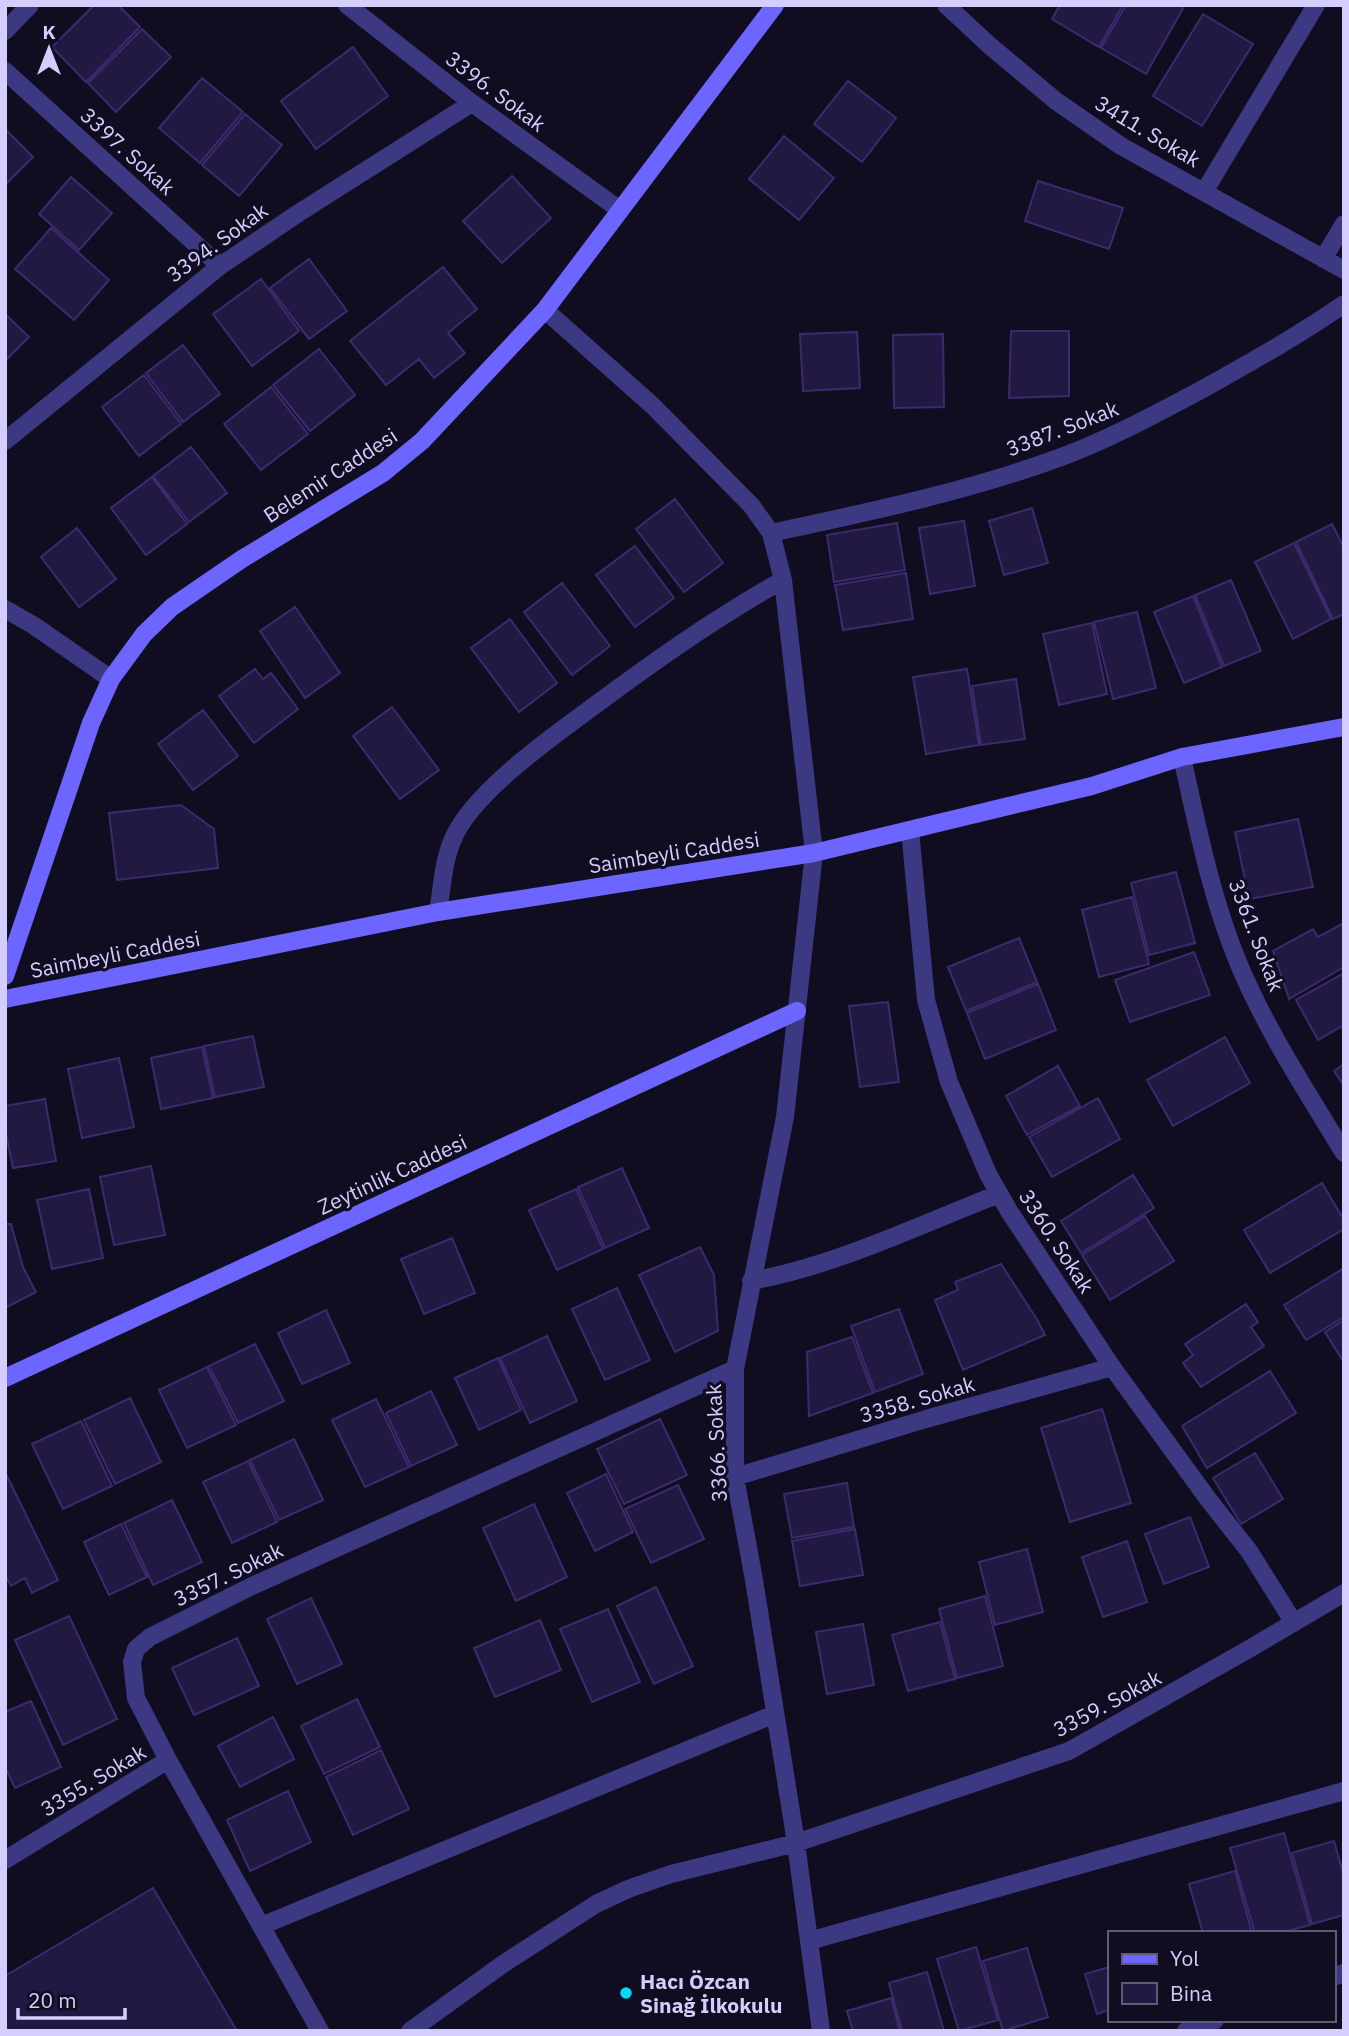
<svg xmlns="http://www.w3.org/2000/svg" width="1349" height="2036" viewBox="0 0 1349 2036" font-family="'IBM Plex Sans',sans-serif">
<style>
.building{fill:#221942;stroke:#3a2b6e;stroke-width:2}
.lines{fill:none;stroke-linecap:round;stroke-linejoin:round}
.street{stroke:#3c3881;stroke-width:18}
.secondary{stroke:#6c65ff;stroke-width:18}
.poi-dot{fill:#00daf9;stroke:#110d21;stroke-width:2.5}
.labels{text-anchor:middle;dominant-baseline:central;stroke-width:6;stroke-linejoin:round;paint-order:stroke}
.street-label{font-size:21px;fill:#d4ceff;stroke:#110d21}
.poi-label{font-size:21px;font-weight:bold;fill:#d4ceff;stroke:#110d21;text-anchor:start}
</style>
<rect width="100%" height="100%" fill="#110d21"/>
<path class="building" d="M 94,5 L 118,5 L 140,27 L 86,82 L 52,47 Z
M 1060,5 L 1123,5 L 1099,47 L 1052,19 Z
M 1126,5 L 1185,5 L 1146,74 L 1101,48 Z
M 1203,14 L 1253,44 L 1202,126 L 1153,96 Z
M 142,29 L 171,57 L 116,112 L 88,83 Z
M 353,47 L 388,96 L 316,149 L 281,101 Z
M 202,78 L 243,112 L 200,163 L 159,128 Z
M 848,81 L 896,118 L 862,162 L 814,124 Z
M 245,114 L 282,145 L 239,196 L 202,165 Z
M 5,129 L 33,157 L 5,185 Z
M 784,136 L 834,178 L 799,220 L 749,179 Z
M 512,176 L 551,218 L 502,263 L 463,221 Z
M 71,177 L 112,213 L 79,250 L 39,214 Z
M 1038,181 L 1123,208 L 1109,249 L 1025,221 Z
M 51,228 L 109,280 L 74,320 L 15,269 Z
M 309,259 L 347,311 L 309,339 L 270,288 Z
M 443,267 L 477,309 L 448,333 L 465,353 L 434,378 L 419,359 L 386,385 L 350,341 Z
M 261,279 L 299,331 L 252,366 L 213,314 Z
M 5,314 L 29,337 L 5,361 Z
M 1011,331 L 1069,331 L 1069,396 L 1009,398 Z
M 857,332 L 860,388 L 803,391 L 800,334 Z
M 943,334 L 944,407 L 894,408 L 893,335 Z
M 183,345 L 220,394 L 183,422 L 146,373 Z
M 319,349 L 355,395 L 310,431 L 273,385 Z
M 144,375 L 181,424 L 139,456 L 102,407 Z
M 271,387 L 308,434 L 261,470 L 224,424 Z
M 191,447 L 227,493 L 189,522 L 153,476 Z
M 152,477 L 187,524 L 146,555 L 111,508 Z
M 675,499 L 723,563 L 684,592 L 636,529 Z
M 1032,508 L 1048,563 L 1004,575 L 989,521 Z
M 964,521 L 975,586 L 930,594 L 919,528 Z
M 897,523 L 905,570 L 834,582 L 827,535 Z
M 1332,524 L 1344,548 L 1344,614 L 1333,619 L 1296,542 Z
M 77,528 L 116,579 L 79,607 L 41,557 Z
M 1294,543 L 1331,619 L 1293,639 L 1255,562 Z
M 635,546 L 674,598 L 635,627 L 596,575 Z
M 906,573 L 913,619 L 843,630 L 835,585 Z
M 1231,580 L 1261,651 L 1224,666 L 1195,595 Z
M 562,583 L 610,646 L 572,675 L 524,612 Z
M 1193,596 L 1222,667 L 1184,683 L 1154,612 Z
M 295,607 L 340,673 L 305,698 L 260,631 Z
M 1137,612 L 1156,688 L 1113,699 L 1094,622 Z
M 510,619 L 557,683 L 519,712 L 471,648 Z
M 1092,623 L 1107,694 L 1059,705 L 1043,634 Z
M 255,669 L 263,679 L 271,673 L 298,709 L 254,743 L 219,696 Z
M 967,669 L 979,745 L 926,754 L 913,677 Z
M 1016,679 L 1025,739 L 981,745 L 972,686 Z
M 392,707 L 439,770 L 400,799 L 353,736 Z
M 203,710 L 238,756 L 193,790 L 158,744 Z
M 181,805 L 214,829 L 218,868 L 117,880 L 109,813 Z
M 1298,819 L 1313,887 L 1249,899 L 1235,832 Z
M 1176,872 L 1195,943 L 1149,955 L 1131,883 Z
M 1132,897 L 1149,964 L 1099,977 L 1082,910 Z
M 1344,923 L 1344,967 L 1289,999 L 1273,951 L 1313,929 L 1318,937 Z
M 1019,938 L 1037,982 L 966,1011 L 948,967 Z
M 1194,952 L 1210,995 L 1130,1022 L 1115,980 Z
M 1344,973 L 1344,1025 L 1318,1040 L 1296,1000 Z
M 1038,984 L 1056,1030 L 985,1059 L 967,1013 Z
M 888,1002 L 899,1082 L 860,1087 L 849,1006 Z
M 253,1036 L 264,1087 L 215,1097 L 204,1046 Z
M 1225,1037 L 1250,1083 L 1173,1126 L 1147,1080 Z
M 202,1047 L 213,1098 L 161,1109 L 151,1058 Z
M 119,1058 L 134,1127 L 82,1138 L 68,1069 Z
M 1344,1064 L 1344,1086 L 1334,1071 Z
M 1058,1066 L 1080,1106 L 1027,1135 L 1006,1096 Z
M 1098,1098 L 1120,1139 L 1052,1177 L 1029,1137 Z
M 45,1099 L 56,1161 L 13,1168 L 5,1129 L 5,1106 Z
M 151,1166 L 165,1235 L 114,1245 L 100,1177 Z
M 622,1168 L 649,1228 L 605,1248 L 578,1187 Z
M 1133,1175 L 1154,1208 L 1081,1253 L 1061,1221 Z
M 1322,1183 L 1344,1220 L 1344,1229 L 1270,1273 L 1244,1230 Z
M 89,1189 L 103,1258 L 52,1269 L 37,1200 Z
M 576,1189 L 603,1249 L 557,1270 L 529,1210 Z
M 1145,1216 L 1174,1261 L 1110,1300 L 1082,1255 Z
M 5,1224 L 11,1224 L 23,1267 L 36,1292 L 5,1308 Z
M 452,1238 L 475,1293 L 424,1314 L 401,1259 Z
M 700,1247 L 714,1275 L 718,1331 L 675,1352 L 639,1275 Z
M 1001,1264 L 1038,1321 L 1045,1335 L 963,1370 L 935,1300 L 958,1290 L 955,1282 Z
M 1344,1268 L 1344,1317 L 1306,1340 L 1284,1305 Z
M 617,1288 L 650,1360 L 605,1380 L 572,1309 Z
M 1246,1304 L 1258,1322 L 1251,1327 L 1264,1346 L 1201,1387 L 1183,1363 L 1193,1355 L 1185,1344 Z
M 899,1309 L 923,1374 L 875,1392 L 851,1326 Z
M 326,1310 L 350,1363 L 302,1384 L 278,1333 Z
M 1344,1320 L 1344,1363 L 1325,1332 Z
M 547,1336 L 577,1401 L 530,1423 L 500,1358 Z
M 852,1337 L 873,1393 L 809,1416 L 807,1352 Z
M 255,1344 L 284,1401 L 238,1423 L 209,1366 Z
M 498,1358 L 521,1410 L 479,1430 L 455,1378 Z
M 207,1367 L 236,1425 L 187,1448 L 159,1390 Z
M 1270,1371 L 1296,1413 L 1207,1468 L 1182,1426 Z
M 431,1391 L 457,1445 L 411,1466 L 386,1413 Z
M 130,1398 L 161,1462 L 115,1484 L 84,1420 Z
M 376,1399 L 409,1467 L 365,1487 L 332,1420 Z
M 1102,1409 L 1131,1503 L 1070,1522 L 1041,1428 Z
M 660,1419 L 687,1475 L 624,1504 L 597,1449 Z
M 81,1421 L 112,1486 L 63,1509 L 32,1444 Z
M 294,1439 L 323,1500 L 279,1520 L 250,1460 Z
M 1255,1453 L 1283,1499 L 1241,1524 L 1213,1478 Z
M 248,1461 L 277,1522 L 232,1543 L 203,1482 Z
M 5,1472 L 58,1580 L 32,1593 L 25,1578 L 11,1586 L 5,1575 Z
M 606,1474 L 633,1532 L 595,1551 L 567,1493 Z
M 847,1483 L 854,1527 L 792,1538 L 784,1494 Z
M 678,1485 L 704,1539 L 651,1563 L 625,1509 Z
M 172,1500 L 202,1562 L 153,1585 L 124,1523 Z
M 534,1504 L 567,1577 L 516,1601 L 483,1528 Z
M 1190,1517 L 1209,1567 L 1164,1584 L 1145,1534 Z
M 121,1524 L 147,1577 L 109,1595 L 84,1542 Z
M 855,1529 L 863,1575 L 800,1586 L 792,1541 Z
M 1127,1541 L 1147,1602 L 1103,1617 L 1082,1557 Z
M 1027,1549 L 1043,1612 L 995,1625 L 979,1562 Z
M 656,1587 L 693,1666 L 654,1684 L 617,1606 Z
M 985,1596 L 1003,1666 L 957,1678 L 939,1609 Z
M 311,1598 L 342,1664 L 297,1684 L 267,1619 Z
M 608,1609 L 640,1682 L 592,1702 L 560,1629 Z
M 69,1616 L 117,1719 L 63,1745 L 15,1640 Z
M 540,1620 L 561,1670 L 495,1697 L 474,1648 Z
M 940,1622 L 955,1679 L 908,1691 L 892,1635 Z
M 863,1624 L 874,1685 L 827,1694 L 816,1632 Z
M 237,1638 L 259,1686 L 194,1715 L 172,1668 Z
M 357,1699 L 380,1747 L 324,1774 L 301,1726 Z
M 31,1701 L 61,1767 L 15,1788 L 5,1767 L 5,1712 Z
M 273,1717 L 294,1759 L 240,1787 L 218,1746 Z
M 381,1750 L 409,1809 L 353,1835 L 326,1777 Z
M 288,1791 L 311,1842 L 250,1871 L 227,1820 Z
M 1284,1833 L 1310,1925 L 1279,1933 L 1255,1933 L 1230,1848 Z
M 1334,1841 L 1344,1876 L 1344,1915 L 1312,1924 L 1292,1853 Z
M 1235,1871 L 1252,1933 L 1203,1933 L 1189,1884 Z
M 153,1888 L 237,2031 L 5,2031 L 5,1976 Z
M 976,1947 L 998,2020 L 959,2031 L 937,1959 Z
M 1027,1948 L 1048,2017 L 1003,2031 L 983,1961 Z
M 1109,1967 L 1109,2010 L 1097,2014 L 1085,1974 Z
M 927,1972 L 944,2031 L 902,2031 L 889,1983 Z
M 891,1998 L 900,2031 L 853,2031 L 847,2011 Z"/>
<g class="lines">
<path class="street" d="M 347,5 L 472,103 L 620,210
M 946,5 L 989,45 L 1056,101 L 1121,146 L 1344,270
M 5,31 L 30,5
M 5,71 L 220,266
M 1204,192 L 1316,5
M 1323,259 L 1344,224
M 545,310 L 653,406 L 751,505 L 771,533 L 783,580 L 814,853 L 785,1117 L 735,1369 L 735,1477 L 754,1580 L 796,1843 L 821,2031
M 5,441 L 220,266 L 297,214 L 472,103
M 771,533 C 869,512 970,491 1064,456 C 1112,438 1157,413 1203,389 C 1251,362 1298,336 1344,304
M 5,609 L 33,625 L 111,679
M 1182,757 C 1197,825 1211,897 1238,962 C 1265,1028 1307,1092 1344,1153
M 910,830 L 926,1000 L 949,1082 L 988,1174 L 1009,1211 L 1112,1367 L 1208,1499 L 1249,1551 L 1294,1623
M 438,912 C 442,889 443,861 453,839 C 470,797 542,744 579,717 C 645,668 711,620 783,580
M 751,1281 C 835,1266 919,1225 999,1194
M 735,1477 L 926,1419 L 1112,1367
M 5,1860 L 168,1760
M 261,1926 L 775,1714
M 809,1941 L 1344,1791
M 1333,1977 L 1344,1973
M 320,2031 L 168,1760 L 136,1698 L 132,1662 L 136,1649 L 150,1637 L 252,1586 L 735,1369
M 410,2031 L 503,1964 L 596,1904 L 628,1889 L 671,1874 L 796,1843 L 1069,1751 L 1249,1649 L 1344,1593
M 1186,2031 L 1215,2020"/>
<path class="secondary" d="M 5,976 L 91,723 L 111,679 L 144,634 L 172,607 L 201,587 L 242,559 L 383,473 L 422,441 L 545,310 L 775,5
M 5,999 L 438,912 L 814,853 L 1092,786 L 1182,757 L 1344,727
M 5,1378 L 797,1011"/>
</g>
<circle class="poi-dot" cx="626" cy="1993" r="7"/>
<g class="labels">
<g class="street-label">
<text transform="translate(496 91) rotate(37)">3396. Sokak</text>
<text transform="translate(1148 131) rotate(31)">3411. Sokak</text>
<text transform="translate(128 151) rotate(42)">3397. Sokak</text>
<text transform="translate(217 242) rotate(-36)">3394. Sokak</text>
<text transform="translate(1062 428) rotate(-21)">3387. Sokak</text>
<text transform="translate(330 475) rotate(-33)">Belemir Caddesi</text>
<text transform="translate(674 852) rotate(-9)">Saimbeyli Caddesi</text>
<text transform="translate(1257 935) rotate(69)">3361. Sokak</text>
<text transform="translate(115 954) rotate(-11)">Saimbeyli Caddesi</text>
<text transform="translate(392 1174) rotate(-25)">Zeytinlik Caddesi</text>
<text transform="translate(1057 1241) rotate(57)">3360. Sokak</text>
<text transform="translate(917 1399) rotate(-16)">3358. Sokak</text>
<text transform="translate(716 1443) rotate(-93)">3366. Sokak</text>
<text transform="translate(228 1574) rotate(-26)">3357. Sokak</text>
<text transform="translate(1107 1703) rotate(-28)">3359. Sokak</text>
<text transform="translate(93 1780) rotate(-31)">3355. Sokak</text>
</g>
<g class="poi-label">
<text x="640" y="1981">Hacı Özcan<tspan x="640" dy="24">Sinağ İlkokulu</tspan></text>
</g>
</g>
<rect width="1349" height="2036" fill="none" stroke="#d4ceff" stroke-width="14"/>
<rect x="1108" y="1931" width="228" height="91" fill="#110d21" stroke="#5f5a7a" stroke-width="2"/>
<rect x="1122" y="1954" width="35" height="10" fill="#6c65ff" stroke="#5f5a7a" stroke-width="2"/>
<text x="1170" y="1966" font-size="21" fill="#d4ceff">Yol</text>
<rect x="1122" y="1983" width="35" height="21" fill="#221942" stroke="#5f5a7a" stroke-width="2"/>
<text x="1170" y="2001" font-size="21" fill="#d4ceff">Bina</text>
<g transform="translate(49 49)" stroke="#110d21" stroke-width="5" paint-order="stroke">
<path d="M0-5L12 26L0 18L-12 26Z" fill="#d4ceff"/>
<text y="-10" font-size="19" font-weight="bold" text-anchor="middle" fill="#d4ceff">K</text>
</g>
<path d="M18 2008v10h107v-10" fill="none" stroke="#d4ceff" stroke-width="3.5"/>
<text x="28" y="2008" font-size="21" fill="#d4ceff" stroke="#110d21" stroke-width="5" paint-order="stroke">20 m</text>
</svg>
